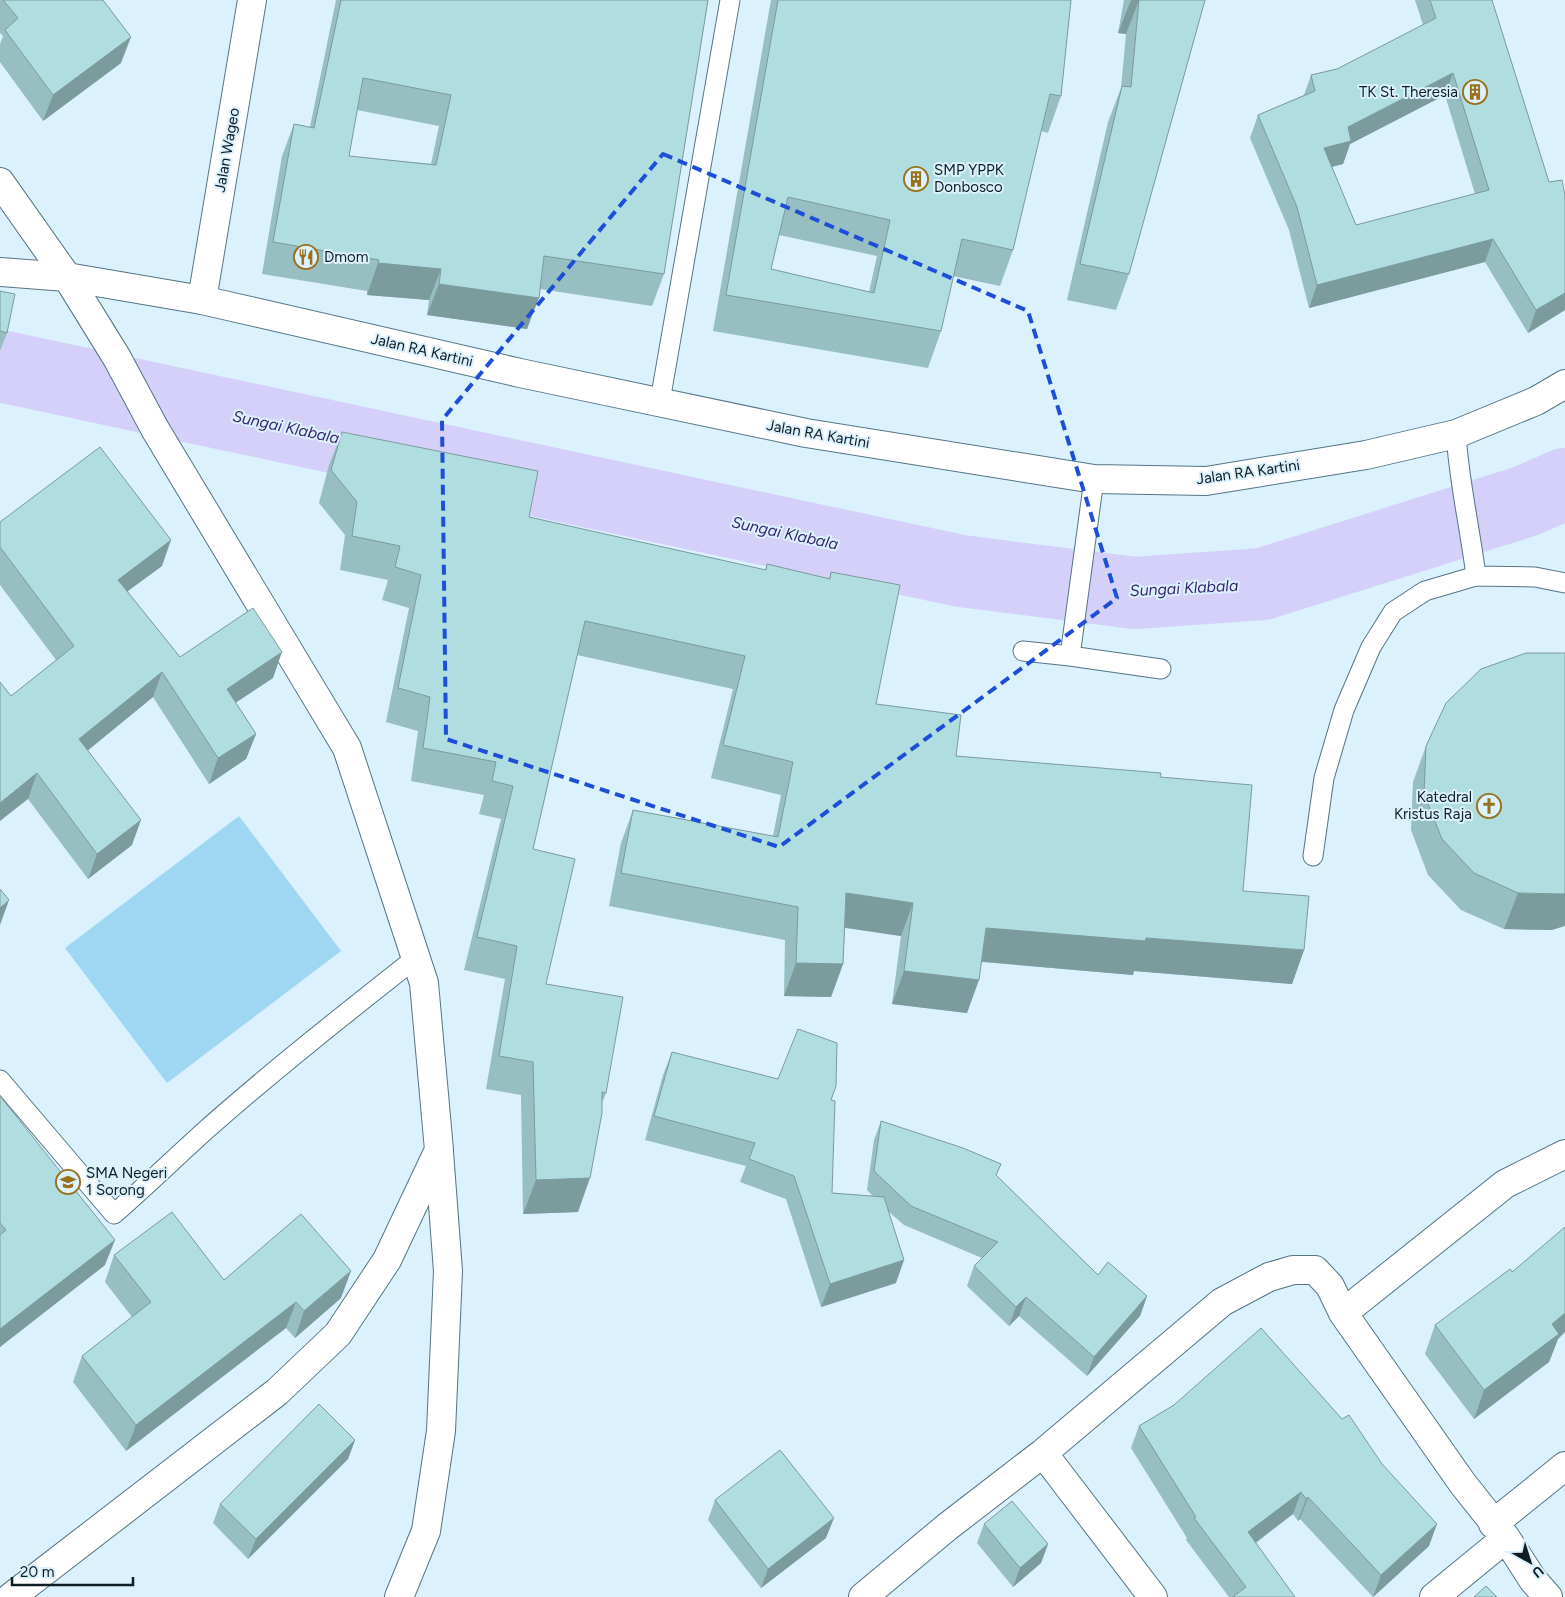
<svg xmlns="http://www.w3.org/2000/svg" width="1565" height="1597" viewBox="0 0 1565 1597" font-family="Figtree,sans-serif">
<style>
.green{fill:#9fd6f2}
.lines{fill:none;stroke-linecap:round;stroke-linejoin:round}
.river{stroke:#d5d0f9;stroke-width:72}
.service-casing{stroke:#537586;stroke-width:21}
.minor-casing{stroke:#537586;stroke-width:30}
.tertiary-casing{stroke:#537586;stroke-width:30}
.service{stroke:#fff;stroke-width:19}
.minor{stroke:#fff;stroke-width:28}
.tertiary{stroke:#fff;stroke-width:28}
.wall{fill:#97bec1;fill-rule:evenodd}
.shaded-wall{fill:#7b9b9d}
.building{fill:#b0dde0;stroke:#7b9b9d;fill-rule:evenodd}
.marked{fill:none;stroke:#1d4ed8;stroke-width:4;stroke-dasharray:10 6;stroke-linejoin:round}
.labels{text-anchor:middle;dominant-baseline:central;stroke-width:4;stroke-linejoin:round;paint-order:stroke}
.poi-label{font-size:15px;fill:#0f1d23;stroke:#dbf1fd;text-anchor:start}
.street-label{font-size:15px;fill:#0f1d23;stroke:#dbf1fd}
.water-label{font-size:16px;font-style:italic;fill:#392470;stroke:#dbf1fd}
</style>
<rect width="100%" height="100%" fill="#dbf1fd"/>
<path class="green" d="M 239,816 L 341,951 L 167,1083 L 65,948 Z"/>
<g class="lines">
<path class="river" d="M 0,366 L 961,571 L 1135,593 L 1263,584 L 1526,501 L 1565,484"/>
<defs>
<path id="service" d="M 660,401 L 730,0
M 1094,479 L 1070,656 L 1161,669
M 1476,576 L 1535,577 L 1565,583
M 1023,651 L 1070,656
M 1313,856 L 1324,778 L 1344,710 L 1371,647 L 1393,612 L 1425,591 L 1476,576 C 1470,528 1459,482 1456,434
M 0,1080 L 114,1214 C 146,1186 176,1157 207,1129 C 275,1069 346,1013 417,957"/>
<path id="minor" d="M 0,272 L 67,277 L 117,358 L 155,429 L 347,748 L 424,983 L 439,1150 L 387,1260 L 338,1334 L 277,1392 L 11,1597
M 202,300 L 252,0
M 1343,1313 L 1505,1184 L 1565,1154
M 1043,1453 L 1153,1597
M 1493,1524 L 1565,1466
M 399,1597 L 426,1531 L 441,1431 L 448,1271 L 439,1152
M 863,1597 L 947,1527 L 1043,1453 L 1222,1302 L 1269,1277 L 1293,1270 L 1315,1270 L 1330,1286 L 1343,1313 L 1463,1484 L 1506,1538 L 1533,1580 L 1548,1597
M 1434,1597 L 1506,1538"/>
<path id="tertiary" d="M 0,182 L 67,277 L 202,300 L 520,373 L 806,433 L 1094,479 L 1206,481 L 1366,455 L 1456,434 L 1536,401 L 1565,384"/>
</defs>
<use href="#service" class="service-casing"/>
<use href="#minor" class="minor-casing"/>
<use href="#tertiary" class="tertiary-casing"/>
<use href="#service" class="service"/>
<use href="#minor" class="minor"/>
<use href="#tertiary" class="tertiary"/>
</g>
<path class="wall" d="M 0,0 L 103,0 L 121,63 L 43,121 L 0,62 L 0,44 L 3,36 L 0,33 Z
M 336,0 L 708,0 L 664,274 L 652,306 L 540,289 L 527,329 L 427,315 L 429,300 L 367,295 L 367,291 L 262,274 L 282,156 L 294,124 L 310,127 ZM 357,110 L 439,126 L 431,164 L 349,156 Z
M 771,0 L 1071,0 L 1061,96 L 1048,133 L 1041,131 L 1013,250 L 1000,286 L 953,276 L 941,331 L 928,368 L 713,331 ZM 779,235 L 877,256 L 869,292 L 771,269 Z
M 1124,0 L 1205,0 L 1129,274 L 1116,310 L 1067,300 L 1108,122 L 1121,88 L 1126,34 L 1118,33 Z
M 1415,0 L 1492,0 L 1549,182 L 1565,195 L 1565,310 L 1528,333 L 1485,262 L 1309,308 L 1289,230 L 1250,138 L 1258,115 L 1304,95 L 1311,75 L 1337,69 L 1423,25 ZM 1445,95 L 1475,194 L 1356,225 L 1331,167 L 1343,164 L 1350,144 Z
M 0,291 L 7,333 L 0,351 Z
M 342,432 L 529,517 L 765,570 L 767,564 L 829,579 L 831,572 L 876,704 L 956,756 L 1160,777 L 1243,891 L 1304,950 L 1292,984 L 1134,971 L 1133,975 L 982,962 L 967,1013 L 892,1004 L 901,936 L 845,928 L 843,964 L 831,997 L 784,996 L 785,940 L 609,906 L 621,843 L 633,810 L 773,836 L 781,795 L 711,778 L 733,689 L 577,655 L 533,849 L 546,984 L 606,1093 L 602,1103 L 578,1212 L 523,1214 L 521,1095 L 486,1089 L 505,979 L 464,970 L 501,819 L 479,814 L 484,795 L 411,781 L 418,731 L 386,722 L 409,608 L 382,600 L 388,580 L 340,570 L 345,535 L 319,503 L 329,465 Z
M 0,522 L 162,566 L 127,591 L 180,657 L 273,678 L 235,703 L 256,734 L 246,759 L 209,784 L 153,697 L 88,750 L 132,845 L 88,879 L 28,799 L 11,696 L 56,660 L 0,585 Z
M 1426,746 L 1552,930 L 1504,929 L 1461,910 L 1428,875 L 1411,830 L 1413,782 Z
M 672,1052 L 831,1100 L 832,1193 L 873,1196 L 867,1190 L 874,1140 L 881,1121 L 1001,1164 L 996,1175 L 1098,1275 L 1147,1296 L 1140,1316 L 1087,1376 L 1019,1316 L 1009,1326 L 967,1286 L 974,1266 L 982,1258 L 904,1225 L 888,1211 L 896,1283 L 821,1307 L 786,1199 L 740,1182 L 746,1166 L 645,1140 L 663,1075 Z
M 0,1096 L 105,1265 L 0,1347 Z
M 114,1255 L 224,1280 L 341,1298 L 295,1338 L 286,1328 L 126,1451 L 73,1382 L 82,1356 L 132,1317 L 105,1282 Z
M 1435,1325 L 1558,1339 L 1549,1362 L 1474,1419 L 1425,1354 Z
M 1174,1405 L 1429,1546 L 1373,1597 L 1300,1519 L 1298,1521 L 1293,1514 L 1256,1543 L 1295,1597 L 1229,1597 L 1186,1540 L 1187,1538 L 1131,1448 L 1139,1426 Z
M 355,1440 L 348,1459 L 248,1559 L 213,1523 L 220,1504 Z
M 715,1500 L 826,1538 L 761,1588 L 708,1520 Z
M 984,1524 L 1048,1544 L 1041,1563 L 1013,1587 L 977,1543 Z"/>
<path class="shaded-wall" d="M 1131,0 L 1139,0 L 1126,34 L 1118,33 Z
M 131,37 L 121,63 L 43,121 L 53,95 Z
M 1453,73 L 1445,95 L 1350,144 L 1343,164 L 1315,171 L 1324,148 L 1348,127 Z
M 1493,239 L 1485,262 L 1309,308 L 1317,285 Z
M 378,263 L 441,269 L 429,300 L 367,295 Z
M 439,284 L 539,298 L 527,329 L 427,315 Z
M 1565,293 L 1565,310 L 1528,333 L 1536,310 Z
M 171,540 L 162,566 L 109,605 L 118,580 Z
M 282,652 L 273,678 L 217,715 L 227,689 Z
M 162,672 L 153,697 L 70,765 L 79,739 Z
M 256,734 L 246,759 L 209,784 L 218,758 Z
M 37,773 L 28,799 L 0,821 L 0,803 Z
M 141,820 L 132,845 L 88,879 L 97,854 Z
M 846,893 L 913,903 L 901,936 L 834,926 Z
M 1518,893 L 1565,894 L 1565,926 L 1552,930 L 1504,929 Z
M 9,900 L 0,925 L 0,908 Z
M 986,928 L 1146,938 L 1304,950 L 1292,984 L 1134,971 L 1133,975 L 974,961 Z
M 796,963 L 843,964 L 831,997 L 784,996 Z
M 904,971 L 979,980 L 967,1013 L 892,1004 Z
M 590,1178 L 578,1212 L 523,1214 L 536,1180 Z
M 115,1240 L 105,1265 L 0,1347 L 0,1329 Z
M 904,1260 L 896,1283 L 821,1307 L 830,1284 Z
M 351,1271 L 341,1298 L 295,1338 L 304,1311 Z
M 1147,1296 L 1140,1316 L 1087,1376 L 1094,1357 Z
M 1026,1297 L 1019,1316 L 1009,1326 L 1016,1307 Z
M 296,1302 L 286,1328 L 126,1451 L 136,1425 Z
M 1565,1313 L 1565,1332 L 1558,1339 L 1549,1362 L 1474,1419 L 1484,1390 L 1552,1324 Z
M 355,1440 L 348,1459 L 248,1559 L 256,1539 Z
M 1301,1492 L 1293,1514 L 1240,1554 L 1248,1532 Z
M 1308,1497 L 1300,1519 L 1298,1521 L 1306,1499 Z
M 834,1518 L 826,1538 L 761,1588 L 768,1569 Z
M 1437,1524 L 1429,1546 L 1373,1597 L 1381,1575 Z
M 1048,1544 L 1041,1563 L 1013,1587 L 1020,1568 Z"/>
<path class="building" d="M 3,0 L 103,0 L 131,37 L 53,95 L 5,30 L 18,18 Z
M 341,0 L 708,0 L 664,274 L 544,256 L 539,298 L 439,284 L 441,269 L 378,263 L 379,260 L 273,242 L 294,124 L 314,128 ZM 363,78 L 451,95 L 436,165 L 349,156 Z
M 778,0 L 1071,0 L 1061,96 L 1050,94 L 1013,250 L 962,239 L 941,331 L 726,295 ZM 788,197 L 890,220 L 874,293 L 771,269 Z
M 1139,0 L 1205,0 L 1129,274 L 1080,264 L 1122,86 L 1131,87 Z
M 1430,0 L 1492,0 L 1549,182 L 1562,180 L 1565,195 L 1565,293 L 1536,310 L 1493,239 L 1317,285 L 1297,207 L 1258,115 L 1315,91 L 1311,75 L 1337,69 L 1436,18 ZM 1453,73 L 1489,190 L 1356,225 L 1324,148 L 1351,141 L 1348,127 Z
M 0,291 L 15,294 L 7,333 L 0,331 Z
M 342,432 L 538,471 L 529,517 L 766,570 L 767,564 L 830,579 L 831,572 L 900,585 L 876,704 L 961,715 L 956,756 L 1161,773 L 1160,777 L 1252,785 L 1243,891 L 1309,896 L 1304,950 L 1146,938 L 1145,941 L 986,928 L 979,980 L 904,971 L 913,903 L 846,893 L 843,964 L 796,963 L 798,907 L 621,873 L 633,810 L 778,837 L 793,762 L 723,745 L 745,656 L 585,621 L 533,849 L 575,859 L 546,984 L 623,997 L 606,1093 L 602,1092 L 602,1113 L 590,1178 L 536,1180 L 533,1062 L 499,1056 L 517,946 L 477,937 L 513,786 L 492,781 L 496,762 L 423,748 L 430,697 L 398,688 L 421,575 L 395,567 L 400,546 L 352,536 L 357,502 L 331,470 Z
M 100,447 L 171,540 L 118,580 L 180,657 L 253,608 L 282,652 L 227,689 L 256,734 L 218,758 L 162,672 L 79,739 L 141,820 L 97,854 L 37,773 L 0,803 L 0,682 L 11,696 L 74,646 L 0,547 L 0,522 Z
M 1526,653 L 1565,653 L 1565,894 L 1518,893 L 1474,873 L 1442,839 L 1424,794 L 1426,746 L 1446,703 L 1481,669 Z
M 0,889 L 9,900 L 0,908 Z
M 798,1029 L 837,1043 L 836,1086 L 831,1100 L 835,1101 L 832,1193 L 884,1197 L 904,1260 L 830,1284 L 794,1176 L 749,1159 L 755,1143 L 654,1116 L 672,1052 L 778,1079 Z
M 0,1096 L 115,1240 L 0,1329 L 0,1235 L 6,1230 L 0,1223 Z
M 881,1121 L 963,1148 L 1001,1164 L 996,1175 L 1098,1275 L 1108,1262 L 1147,1296 L 1094,1357 L 1026,1297 L 1016,1307 L 974,1266 L 998,1242 L 911,1206 L 874,1171 Z
M 172,1212 L 224,1280 L 301,1214 L 351,1271 L 304,1311 L 296,1302 L 136,1425 L 82,1356 L 151,1302 L 114,1255 Z
M 1565,1227 L 1565,1313 L 1552,1324 L 1559,1334 L 1484,1390 L 1435,1325 L 1510,1269 L 1512,1272 Z
M 1261,1328 L 1342,1419 L 1349,1415 L 1382,1464 L 1437,1524 L 1381,1575 L 1308,1497 L 1306,1499 L 1301,1492 L 1248,1532 L 1295,1597 L 1235,1597 L 1234,1596 L 1246,1587 L 1194,1518 L 1196,1517 L 1139,1426 L 1174,1405 Z
M 319,1404 L 355,1440 L 256,1539 L 220,1504 Z
M 780,1450 L 834,1518 L 768,1569 L 715,1500 Z
M 1012,1501 L 1048,1544 L 1020,1568 L 984,1524 Z
M 1486,1586 L 1497,1597 L 1474,1597 Z"/>
<path class="marked" d="M 663,154 L 1028,311 L 1117,598 L 779,847 L 446,739 L 442,420 Z"/>
<defs>
<symbol id="building-ring" viewBox="-11 -11 22 22"><circle r="9.5" fill="#dbf1fd" stroke="#99701c" stroke-width="1.5"/><path d="M-4-6H4V6H1V3H-1V6H-4ZM-2.5-4.3h1.7v1.8h-1.7ZM.8-4.3h1.7v1.8H.8ZM-2.5-1h1.7V.8h-1.7ZM.8-1h1.7V.8H.8Z" fill="#99701c"/></symbol>
<symbol id="restaurant-ring" viewBox="-11 -11 22 22"><circle r="9.5" fill="#dbf1fd" stroke="#99701c" stroke-width="1.5"/><path d="M-5-6h1v4h1v-4h1v4h1v-4h1v5L-1.5 .5V6h-2V.5L-5-1ZM5-6V6H3V1.5H1.5Q1.5-4 5-6Z" fill="#99701c"/></symbol>
<symbol id="church-ring" viewBox="-11 -11 22 22"><circle r="9.5" fill="#dbf1fd" stroke="#99701c" stroke-width="1.5"/><path d="M-1.2-6h2.4v3.5h3.3v2.4h-3.3V6h-2.4V-.1h-3.3v-2.4h3.3Z" fill="#99701c"/></symbol>
<symbol id="school-ring" viewBox="-11 -11 22 22"><circle r="9.5" fill="#dbf1fd" stroke="#99701c" stroke-width="1.5"/><path d="M0-5L7-2L0 1L-7-2ZM-4 1L0 2.5L4 1V4Q0 6-4 4Z" fill="#99701c"/></symbol>
</defs>
<g fill-rule="evenodd">
<use href="#building-ring" x="1461" y="78" width="28" height="28"/>
<use href="#building-ring" x="902" y="165" width="28" height="28"/>
<use href="#restaurant-ring" x="292" y="243" width="28" height="28"/>
<use href="#church-ring" x="1475" y="792" width="28" height="28"/>
<use href="#school-ring" x="54" y="1168" width="28" height="28"/>
</g>
<g class="labels">
<g class="poi-label">
<text x="1458" y="92" text-anchor="end">TK St. Theresia</text>
<text x="934" y="170">SMP YPPK<tspan x="934" dy="17">Donbosco</tspan></text>
<text x="324" y="257">Dmom</text>
<text x="1472" y="797" text-anchor="end">Katedral<tspan x="1472" dy="17">Kristus Raja</tspan></text>
<text x="86" y="1173">SMA Negeri<tspan x="86" dy="17">1 Sorong</tspan></text>
</g>
<g class="street-label">
<text transform="translate(227 150) rotate(-80)">Jalan Wageo</text>
<text transform="translate(422 350) rotate(13)">Jalan RA Kartini</text>
<text transform="translate(818 434) rotate(10)">Jalan RA Kartini</text>
<text transform="translate(1248 472) rotate(-8)">Jalan RA Kartini</text>
</g>
<g class="water-label">
<text transform="translate(286 427) rotate(12)">Sungai Klabala</text>
<text transform="translate(785 533) rotate(12)">Sungai Klabala</text>
<text transform="translate(1184 588) rotate(-3)">Sungai Klabala</text>
</g>
</g>
<g transform="translate(1530 1562) rotate(141)" stroke="#dbf1fd" stroke-width="4" paint-order="stroke">
<path d="M0-4L9 19L0 12L-9 19Z" fill="#0f1d23"/>
<text y="-8" font-size="14" font-weight="bold" text-anchor="middle" fill="#0f1d23">U</text>
</g>
<path d="M12 1577v8h121v-8" fill="none" stroke="#0f1d23" stroke-width="2.5"/>
<text x="20" y="1577" font-size="15" fill="#0f1d23" stroke="#dbf1fd" stroke-width="4" paint-order="stroke">20 m</text>
</svg>
